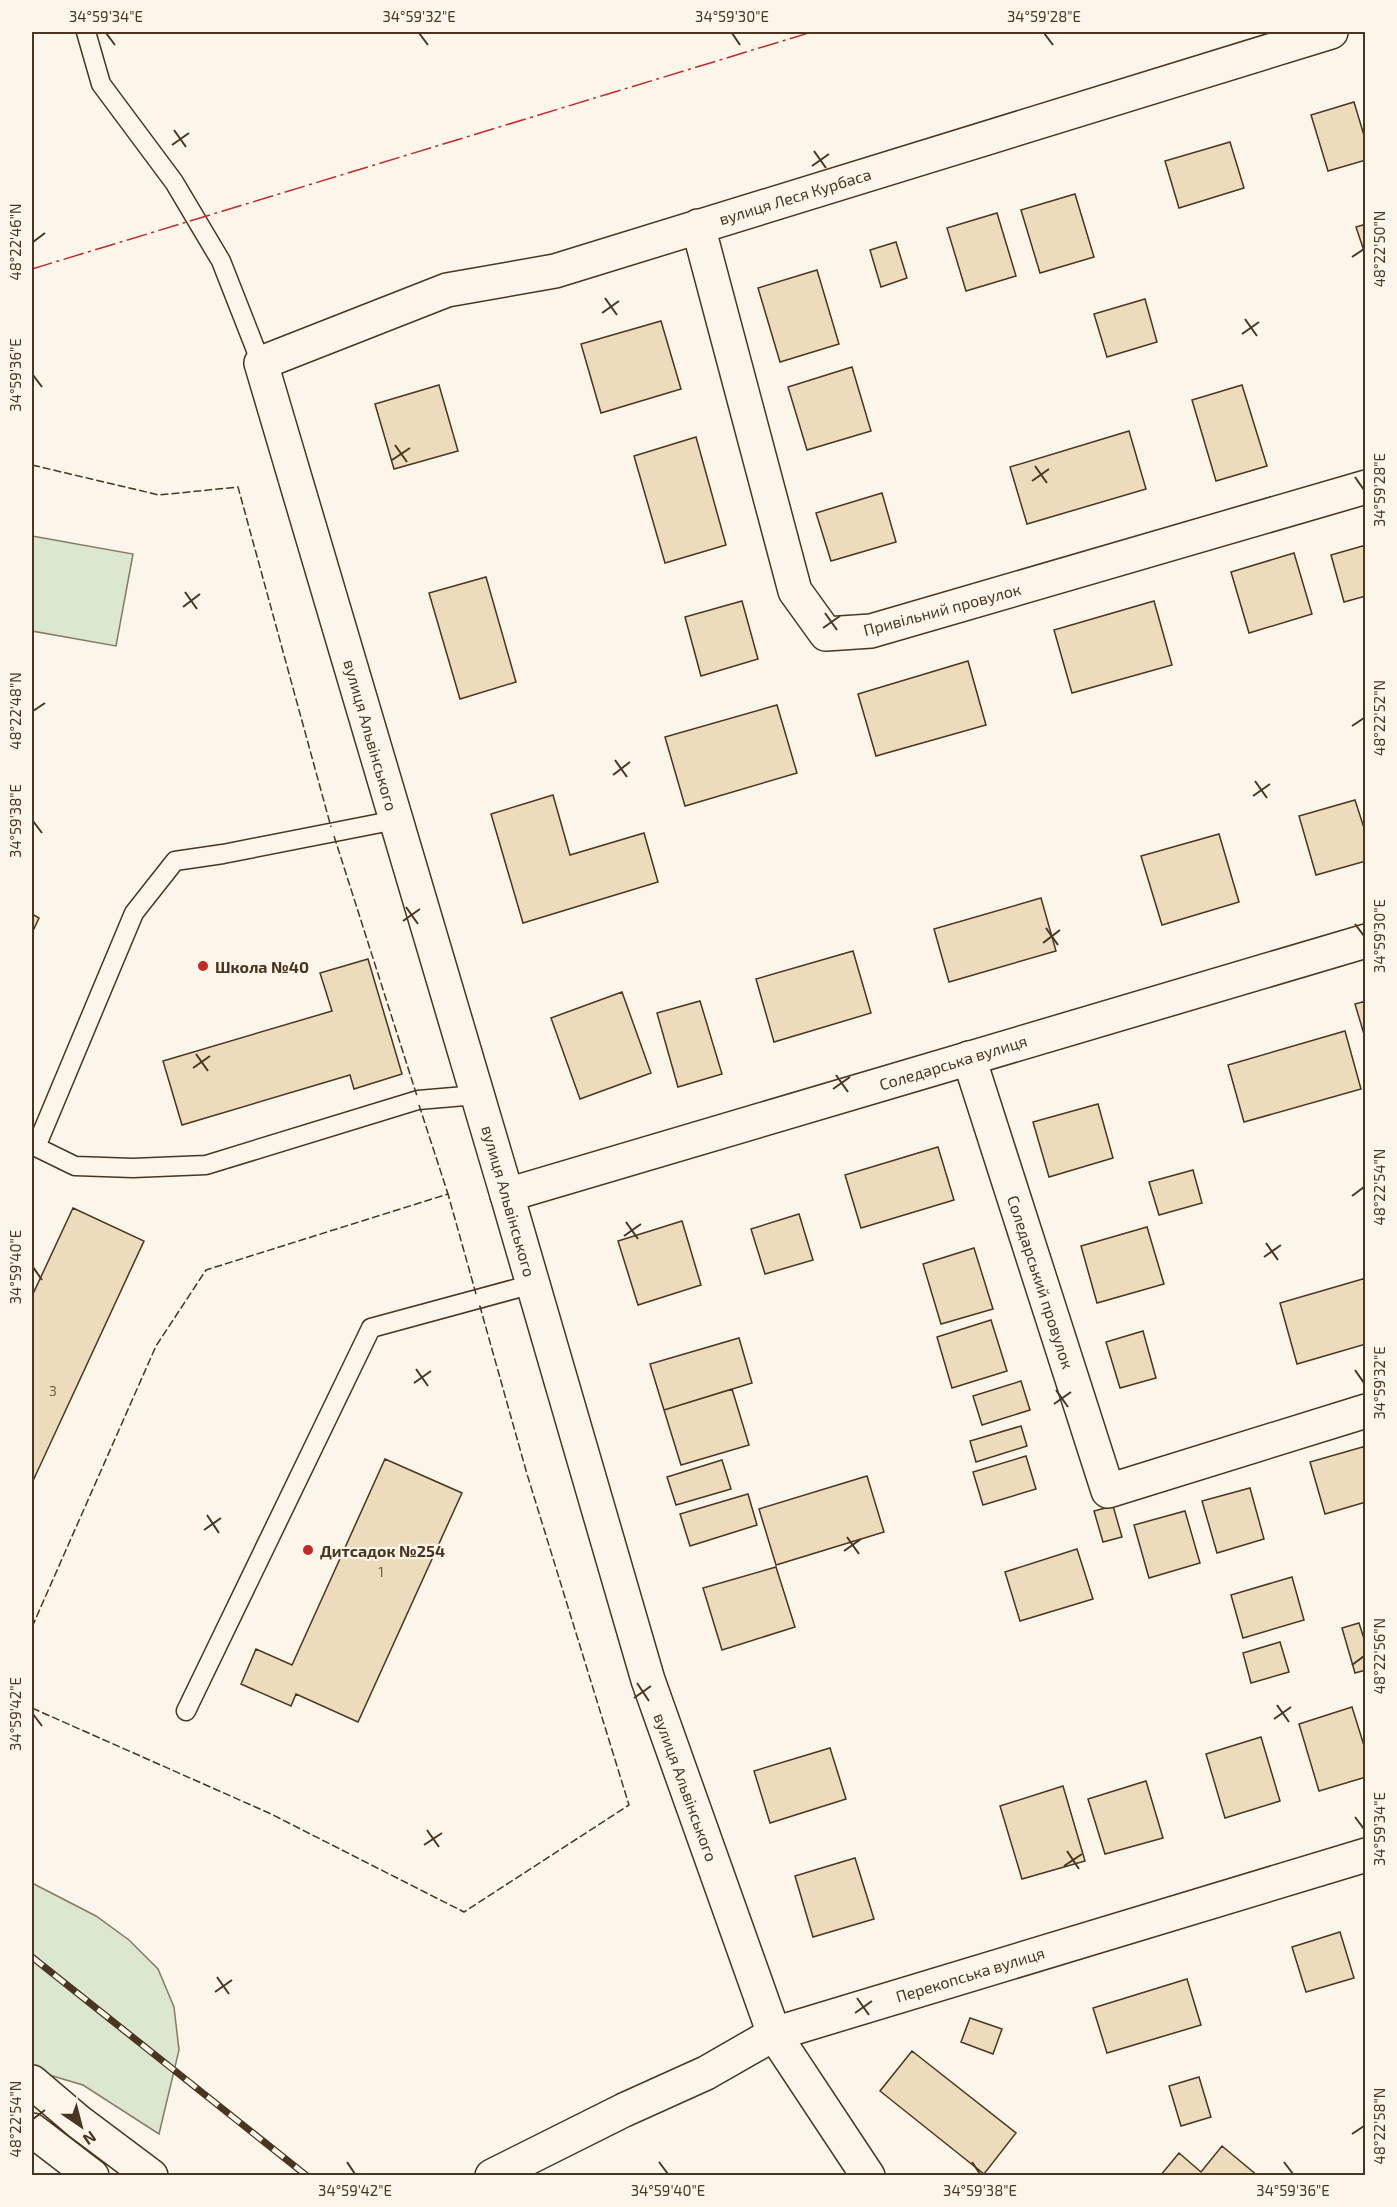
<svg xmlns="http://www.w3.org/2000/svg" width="1397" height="2207" viewBox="0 0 1397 2207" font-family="'Exo 2',sans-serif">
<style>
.green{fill:#dce7d0;stroke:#887966;stroke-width:1.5}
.building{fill:#ecdcbc;stroke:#4a3520;stroke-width:1.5}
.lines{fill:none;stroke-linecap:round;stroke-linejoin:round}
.service-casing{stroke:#4a3520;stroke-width:21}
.minor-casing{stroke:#4a3520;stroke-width:36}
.tertiary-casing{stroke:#4a3520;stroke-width:36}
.service{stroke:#fbf6e9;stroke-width:18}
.minor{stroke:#fbf6e9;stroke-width:33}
.tertiary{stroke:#fbf6e9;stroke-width:33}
.rail-casing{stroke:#4a3520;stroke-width:7}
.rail{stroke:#fbf6e9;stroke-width:4.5;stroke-dasharray:14;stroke-linecap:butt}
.fence{stroke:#4a3520;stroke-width:1.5;stroke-dasharray:8 3;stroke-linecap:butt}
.power{stroke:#c62828;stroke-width:1.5;stroke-dasharray:21 4.5 3 4.5;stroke-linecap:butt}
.ticks{fill:none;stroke:#4a3520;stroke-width:2}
.poi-dot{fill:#c62828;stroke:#fbf6e9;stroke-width:2}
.labels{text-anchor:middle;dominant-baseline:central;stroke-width:4.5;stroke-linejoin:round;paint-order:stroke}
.number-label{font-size:14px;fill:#725f47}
.street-label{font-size:16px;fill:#4a3520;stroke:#fbf6e9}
.poi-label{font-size:16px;font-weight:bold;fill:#4a3520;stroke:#fbf6e9;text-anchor:start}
.neatline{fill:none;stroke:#4a3520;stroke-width:2}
.ticks-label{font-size:15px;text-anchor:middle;fill:#4a3520}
</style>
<rect width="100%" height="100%" fill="#fbf6e9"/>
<path class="green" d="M 32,536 L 133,554 L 116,646 L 32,631 Z
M 32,1883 L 96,1916 L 129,1940 L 158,1969 L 174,2007 L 179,2050 L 159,2134 L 83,2085 L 32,2070 Z"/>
<path class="building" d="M 1354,102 L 1366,142 L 1366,160 L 1328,171 L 1311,115 Z
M 1230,142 L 1244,188 L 1179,208 L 1165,161 Z
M 1075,194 L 1094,257 L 1040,273 L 1021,210 Z
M 997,213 L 1016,276 L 966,291 L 947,228 Z
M 1366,224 L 1366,257 L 1356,227 Z
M 896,242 L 907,278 L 881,287 L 870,250 Z
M 817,270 L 839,344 L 780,362 L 758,288 Z
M 1145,299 L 1157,342 L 1107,357 L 1094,314 Z
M 661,321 L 681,389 L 601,413 L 581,344 Z
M 852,367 L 871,431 L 807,450 L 788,387 Z
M 439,385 L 458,451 L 394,469 L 375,404 Z
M 1242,385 L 1267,466 L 1216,481 L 1192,400 Z
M 1129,431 L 1146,489 L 1027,524 L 1010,467 Z
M 696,437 L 726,545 L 665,563 L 634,456 Z
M 882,493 L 896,542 L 831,561 L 816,513 Z
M 1366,545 L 1366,596 L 1344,602 L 1331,555 Z
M 1294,553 L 1312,614 L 1249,633 L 1231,572 Z
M 486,577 L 516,682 L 460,699 L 429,593 Z
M 742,601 L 758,659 L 701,676 L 685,617 Z
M 1154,601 L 1172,665 L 1072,693 L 1054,630 Z
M 968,661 L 986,725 L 876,756 L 858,694 Z
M 777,705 L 797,773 L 685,806 L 665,737 Z
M 553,795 L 570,855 L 644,833 L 658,882 L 523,923 L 491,814 Z
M 1355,800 L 1366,834 L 1366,861 L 1316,875 L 1299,816 Z
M 1219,834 L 1239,902 L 1162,925 L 1141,856 Z
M 1041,898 L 1056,951 L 949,982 L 934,929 Z
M 32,914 L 39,918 L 32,933 Z
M 853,951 L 871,1013 L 774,1042 L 756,979 Z
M 368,959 L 402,1074 L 354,1089 L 350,1075 L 182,1125 L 163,1061 L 332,1011 L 320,973 Z
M 622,992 L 651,1073 L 580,1099 L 551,1018 Z
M 700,1001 L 722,1074 L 678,1087 L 657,1013 Z
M 1366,1001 L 1366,1041 L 1355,1004 Z
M 1345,1031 L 1361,1089 L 1244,1122 L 1228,1065 Z
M 1098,1104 L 1113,1158 L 1049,1177 L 1033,1122 Z
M 938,1147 L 954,1200 L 861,1228 L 845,1175 Z
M 1193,1170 L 1202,1203 L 1159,1215 L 1149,1182 Z
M 73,1208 L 144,1241 L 32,1483 L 32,1296 Z
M 799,1214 L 813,1260 L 765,1274 L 751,1229 Z
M 682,1221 L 701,1285 L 638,1305 L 618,1241 Z
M 1147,1227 L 1164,1284 L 1097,1303 L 1081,1246 Z
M 974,1248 L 993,1309 L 941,1324 L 923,1264 Z
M 1366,1278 L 1366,1344 L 1297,1364 L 1280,1303 Z
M 991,1320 L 1007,1371 L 952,1388 L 937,1337 Z
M 1143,1331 L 1156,1378 L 1120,1388 L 1106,1342 Z
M 739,1338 L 752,1383 L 664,1410 L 650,1364 Z
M 1021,1381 L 1030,1410 L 982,1425 L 973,1396 Z
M 732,1389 L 749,1445 L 681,1465 L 664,1410 Z
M 1021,1426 L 1027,1446 L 976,1462 L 970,1441 Z
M 1366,1446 L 1366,1502 L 1325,1514 L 1310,1462 Z
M 1026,1456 L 1036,1489 L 983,1505 L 973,1472 Z
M 385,1459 L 462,1493 L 358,1722 L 296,1694 L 291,1706 L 241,1684 L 256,1649 L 292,1665 Z
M 722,1460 L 731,1489 L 676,1505 L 667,1477 Z
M 867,1476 L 884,1532 L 776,1565 L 759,1509 Z
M 1250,1488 L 1264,1539 L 1217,1553 L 1202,1501 Z
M 748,1494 L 757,1525 L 690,1546 L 680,1514 Z
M 1113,1506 L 1122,1537 L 1103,1542 L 1094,1511 Z
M 1185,1511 L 1200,1563 L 1149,1578 L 1134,1525 Z
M 1077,1549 L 1093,1599 L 1020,1621 L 1005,1572 Z
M 776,1567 L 795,1627 L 722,1650 L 703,1588 Z
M 1292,1577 L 1304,1620 L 1243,1638 L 1231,1595 Z
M 1359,1623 L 1366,1645 L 1366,1670 L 1355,1673 L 1342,1628 Z
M 1280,1642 L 1289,1672 L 1251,1683 L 1243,1653 Z
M 1352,1707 L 1366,1752 L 1366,1777 L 1319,1791 L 1299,1724 Z
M 1261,1737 L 1280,1801 L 1225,1818 L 1206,1754 Z
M 830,1748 L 846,1799 L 770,1823 L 754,1771 Z
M 1146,1781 L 1163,1838 L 1105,1854 L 1088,1799 Z
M 1063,1786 L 1085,1861 L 1022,1879 L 1000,1806 Z
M 855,1858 L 874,1919 L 813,1937 L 795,1876 Z
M 1340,1932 L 1354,1978 L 1306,1992 L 1292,1947 Z
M 1187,1979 L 1201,2025 L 1107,2053 L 1093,2008 Z
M 970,2018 L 1002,2029 L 993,2054 L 961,2042 Z
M 912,2051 L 1016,2133 L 984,2174 L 880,2091 Z
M 1199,2077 L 1211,2117 L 1181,2126 L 1169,2086 Z
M 1222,2146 L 1258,2176 L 1160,2176 L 1179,2153 L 1201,2172 Z"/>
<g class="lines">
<defs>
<path id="service" d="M 86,32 L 101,84 L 174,182 L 221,261 L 261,363
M 32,1145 L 75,1166 L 133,1168 L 206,1165 L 418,1100 L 477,1095
M 36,1147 L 134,913 L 175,861 L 223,854 L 396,820
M 186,1711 L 371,1328 L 533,1284"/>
<path id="minor" d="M 698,226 L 795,591 L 826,634 L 871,631 L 1366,487
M 969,1058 L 1108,1491 L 1366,1411
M 507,1195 L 261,363 L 447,290 L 555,271 L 1331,32
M 774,2034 L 868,2176"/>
<path id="tertiary" d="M 774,2034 L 648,1680 L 507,1195 L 1366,941
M 32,2082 L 79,2122 L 151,2176
M 32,2130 L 92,2176
M 492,2176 L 624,2110 L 706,2073 L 774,2034 L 1366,1855"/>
</defs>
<use href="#service" class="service-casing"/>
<use href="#minor" class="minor-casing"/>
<use href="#tertiary" class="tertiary-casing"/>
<use href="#service" class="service"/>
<use href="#minor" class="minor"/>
<use href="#tertiary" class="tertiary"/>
<defs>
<path id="rail" d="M 32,1957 L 307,2176"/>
</defs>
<use href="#rail" class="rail-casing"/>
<use href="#rail" class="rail"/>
<path class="fence" d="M 32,465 L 159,495 L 238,487 L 331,827
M 334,836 L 417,1096
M 419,1105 L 448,1194 L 445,1195
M 32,1627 L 156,1346 L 206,1270 L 448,1194 L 476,1294
M 32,1708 L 269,1813 L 464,1912 L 629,1805 L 527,1474 L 479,1303"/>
<path class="power" d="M 32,269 L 812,32"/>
</g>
<path class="ticks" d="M 106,33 L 115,45M 419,33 L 428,45M 732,33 L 740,45M 1044,33 L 1053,45M 174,130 L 186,147M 172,145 L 189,133M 814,151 L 826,168M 812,166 L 829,154M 33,242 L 45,233M 1352,257 L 1364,249M 605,298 L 617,315M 602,313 L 619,301M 1245,319 L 1257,336M 1242,334 L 1259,322M 33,375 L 42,387M 395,445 L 407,462M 392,460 L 410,448M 1035,466 L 1047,483M 1355,477 L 1364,490M 1032,481 L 1049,469M 185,592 L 197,609M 183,607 L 200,594M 825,613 L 837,630M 823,628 L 840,616M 33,711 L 45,703M 1352,726 L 1364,718M 615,760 L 627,777M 613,775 L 630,762M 1255,781 L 1267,798M 1253,796 L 1270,784M 33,821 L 42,833M 406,907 L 418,924M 403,921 L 420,909M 1355,924 L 1364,936M 1046,928 L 1058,945M 1043,943 L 1060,930M 196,1054 L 208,1071M 193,1068 L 210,1056M 836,1075 L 848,1092M 833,1089 L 850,1077M 1352,1196 L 1364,1187M 626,1222 L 638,1239M 624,1236 L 641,1224M 1266,1243 L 1278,1260M 1264,1257 L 1281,1245M 33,1267 L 42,1280M 416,1369 L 428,1386M 1355,1370 L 1364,1383M 414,1383 L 431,1371M 1056,1390 L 1068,1407M 1054,1404 L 1071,1392M 207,1515 L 219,1533M 204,1530 L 221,1518M 847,1537 L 859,1554M 844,1551 L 861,1539M 1352,1665 L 1364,1656M 637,1683 L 649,1701M 634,1698 L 651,1686M 1277,1705 L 1289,1722M 33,1714 L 42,1726M 1274,1719 L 1291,1707M 1355,1817 L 1364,1829M 427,1830 L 439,1847M 424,1845 L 442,1833M 1067,1851 L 1079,1869M 1064,1866 L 1082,1854M 217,1977 L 229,1994M 215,1992 L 232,1980M 857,1998 L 869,2015M 855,2013 L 872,2001M 33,2119 L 45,2110M 1352,2134 L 1364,2126M 347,2162 L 355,2174M 659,2162 L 668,2174M 972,2162 L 980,2174M 1284,2162 L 1293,2174"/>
<g class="poi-dot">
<circle cx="203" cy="966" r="6"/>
<circle cx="308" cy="1550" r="6"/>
</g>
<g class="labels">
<g class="number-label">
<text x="53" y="1390">3</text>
<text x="381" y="1571">1</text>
</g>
<g class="street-label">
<text transform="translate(795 196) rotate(-17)">вулиця Леся Курбаса</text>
<text transform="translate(942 609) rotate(-15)">Привільний провулок</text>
<text transform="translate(371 735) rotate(74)">вулиця Альвінського</text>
<text transform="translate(953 1062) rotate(-17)">Соледарська вулиця</text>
<text transform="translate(509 1201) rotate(74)">вулиця Альвінського</text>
<text transform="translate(1041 1282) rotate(72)">Соледарський провулок</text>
<text transform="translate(686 1787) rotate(70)">вулиця Альвінського</text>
<text transform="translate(970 1974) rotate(-17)">Перекопська вулиця</text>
</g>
<g class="poi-label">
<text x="215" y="966">Школа №40</text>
<text x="320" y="1550">Дитсадок №254</text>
</g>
</g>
<rect width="1397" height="2207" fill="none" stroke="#fbf6e9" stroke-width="66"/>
<g transform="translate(81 2126) rotate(145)" stroke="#fbf6e9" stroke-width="4.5" paint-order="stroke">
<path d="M0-4.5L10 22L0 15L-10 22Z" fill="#4a3520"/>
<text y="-9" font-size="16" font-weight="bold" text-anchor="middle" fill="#4a3520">N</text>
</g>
<rect x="33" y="33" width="1331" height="2141" class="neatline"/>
<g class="ticks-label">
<text x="106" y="22">34°59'34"E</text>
<text x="419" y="22">34°59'32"E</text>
<text x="732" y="22">34°59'30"E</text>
<text x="1044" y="22">34°59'28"E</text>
<text transform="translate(16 242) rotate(-90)" y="5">48°22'46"N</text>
<text transform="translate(1380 249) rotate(-90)" y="5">48°22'50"N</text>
<text transform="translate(16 375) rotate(-90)" y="5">34°59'36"E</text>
<text transform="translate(1380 490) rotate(-90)" y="5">34°59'28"E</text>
<text transform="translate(16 711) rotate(-90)" y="5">48°22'48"N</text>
<text transform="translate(1380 718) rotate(-90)" y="5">48°22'52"N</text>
<text transform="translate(16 821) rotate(-90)" y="5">34°59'38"E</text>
<text transform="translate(1380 936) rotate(-90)" y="5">34°59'30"E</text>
<text transform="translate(1380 1187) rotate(-90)" y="5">48°22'54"N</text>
<text transform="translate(16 1267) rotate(-90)" y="5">34°59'40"E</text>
<text transform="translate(1380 1383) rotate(-90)" y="5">34°59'32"E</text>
<text transform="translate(1380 1656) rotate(-90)" y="5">48°22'56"N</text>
<text transform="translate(16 1714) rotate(-90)" y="5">34°59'42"E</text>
<text transform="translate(1380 1829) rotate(-90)" y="5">34°59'34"E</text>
<text transform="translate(16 2119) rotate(-90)" y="5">48°22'54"N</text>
<text transform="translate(1380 2126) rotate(-90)" y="5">48°22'58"N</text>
<text x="355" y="2196">34°59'42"E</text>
<text x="668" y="2196">34°59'40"E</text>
<text x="980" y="2196">34°59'38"E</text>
<text x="1293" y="2196">34°59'36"E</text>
</g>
</svg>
